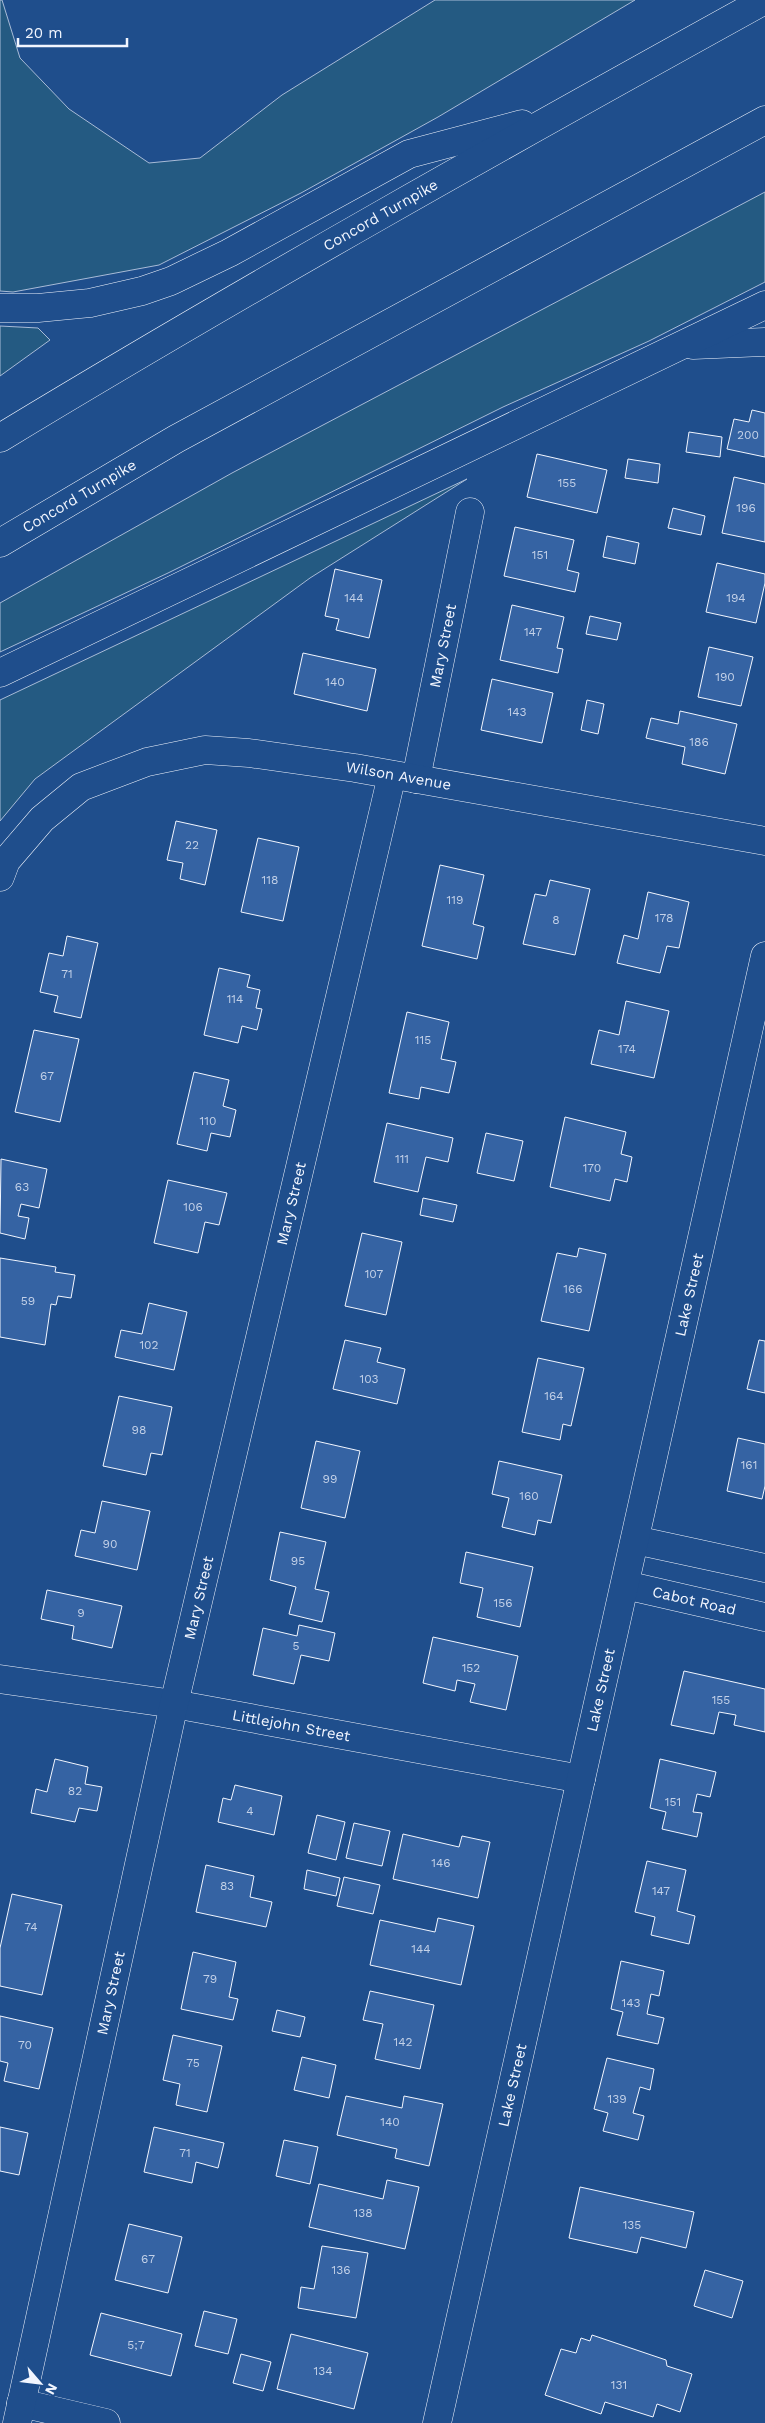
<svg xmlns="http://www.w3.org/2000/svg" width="765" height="2423" viewBox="0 0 765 2423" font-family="'Work Sans',sans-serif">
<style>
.green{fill:#245a82;stroke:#a8bbd7}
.building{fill:#3563a3;stroke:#f2f6ff}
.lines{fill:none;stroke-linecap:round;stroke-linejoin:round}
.minor-casing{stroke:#f2f6ff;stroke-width:29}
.secondary-casing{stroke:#f2f6ff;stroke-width:29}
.motorway-casing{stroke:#f2f6ff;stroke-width:29}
.minor{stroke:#1f4e8c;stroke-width:28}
.secondary{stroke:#1f4e8c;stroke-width:28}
.motorway{stroke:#1f4e8c;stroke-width:28}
.labels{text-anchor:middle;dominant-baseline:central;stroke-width:4;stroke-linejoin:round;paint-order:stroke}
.number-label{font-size:12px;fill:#c3d1e8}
.street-label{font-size:15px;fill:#f2f6ff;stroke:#1f4e8c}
</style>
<rect width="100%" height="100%" fill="#1f4e8c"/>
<path class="green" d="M 0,0 L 2,0 L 20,58 L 69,109 L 149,163 L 200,158 L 282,95 L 435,0 L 635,0 L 438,117 L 301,193 L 159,265 L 13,292 L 0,291 Z
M 765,192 L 765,282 L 649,341 L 503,407 L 168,573 L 0,652 L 0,603 L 232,473 Z
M 0,326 L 38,328 L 50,340 L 0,376 Z
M 467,479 L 310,578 L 35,779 L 0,821 L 0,700 Z"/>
<path class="building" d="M 752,410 L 765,413 L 765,457 L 727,449 L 734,419 L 749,422 Z
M 689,432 L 722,437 L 720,457 L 686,452 Z
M 537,454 L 607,470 L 597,513 L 527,497 Z
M 628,459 L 660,464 L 658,483 L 625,478 Z
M 734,477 L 765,484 L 765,542 L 722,533 Z
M 673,508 L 705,516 L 701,535 L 668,528 Z
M 515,527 L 574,540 L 567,570 L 579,573 L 575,592 L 504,576 Z
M 607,536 L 639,543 L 635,564 L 603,557 Z
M 717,563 L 765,574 L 765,583 L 756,623 L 706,612 Z
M 335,569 L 382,580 L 369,638 L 336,630 L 339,619 L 325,616 Z
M 512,605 L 564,617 L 557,648 L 563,649 L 558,673 L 500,660 Z
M 590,616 L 621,623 L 617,640 L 586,634 Z
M 709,647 L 753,657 L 741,706 L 698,697 Z
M 303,653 L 376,669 L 367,711 L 294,694 Z
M 492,679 L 553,693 L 542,743 L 481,730 Z
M 587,700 L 604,704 L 598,734 L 581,730 Z
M 680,711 L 737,724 L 725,774 L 682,764 L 685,747 L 646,738 L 651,718 L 678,724 Z
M 176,821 L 217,830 L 205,885 L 180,879 L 183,863 L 167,860 Z
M 258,838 L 299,847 L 283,921 L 241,912 Z
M 440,865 L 484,875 L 473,924 L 484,927 L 477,959 L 422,946 Z
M 550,880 L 590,889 L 575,955 L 523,944 L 535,894 L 546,896 Z
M 648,892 L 689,902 L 679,948 L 667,946 L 660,973 L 617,963 L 624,935 L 638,939 Z
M 67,936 L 98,943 L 81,1018 L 54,1012 L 58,996 L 40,992 L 49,953 L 63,956 Z
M 219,968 L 250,975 L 247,987 L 260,990 L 256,1008 L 262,1009 L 257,1030 L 242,1026 L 238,1043 L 204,1035 Z
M 626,1001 L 669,1011 L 654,1078 L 591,1064 L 599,1030 L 619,1035 Z
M 407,1012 L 449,1022 L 441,1059 L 456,1062 L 449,1093 L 421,1087 L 419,1099 L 389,1093 Z
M 34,1030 L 79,1039 L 60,1122 L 15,1112 Z
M 194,1072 L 229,1080 L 223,1106 L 236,1110 L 230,1137 L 211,1133 L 207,1151 L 177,1144 Z
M 565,1117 L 626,1132 L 621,1154 L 632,1157 L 627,1182 L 615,1179 L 610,1201 L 550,1187 Z
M 387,1123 L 453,1138 L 448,1162 L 426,1157 L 418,1192 L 374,1182 Z
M 486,1133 L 523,1141 L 514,1181 L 477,1173 Z
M 1,1159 L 47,1169 L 39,1208 L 21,1204 L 18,1216 L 29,1218 L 25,1239 L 0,1233 Z
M 168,1180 L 227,1193 L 219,1225 L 205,1222 L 198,1253 L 154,1243 Z
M 423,1198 L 457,1205 L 453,1222 L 420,1215 Z
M 362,1233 L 402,1242 L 386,1315 L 345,1306 Z
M 579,1248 L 606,1254 L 589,1331 L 541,1321 L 557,1253 L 577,1257 Z
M 0,1258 L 56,1267 L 55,1272 L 75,1275 L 71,1298 L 58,1296 L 56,1305 L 51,1304 L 45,1345 L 0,1337 Z
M 149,1303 L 187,1312 L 174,1370 L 115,1357 L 121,1330 L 142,1334 Z
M 345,1340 L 381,1348 L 377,1362 L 405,1369 L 397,1404 L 333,1389 Z
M 759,1340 L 765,1341 L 765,1393 L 747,1389 Z
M 538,1358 L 584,1368 L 571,1426 L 563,1424 L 560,1440 L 522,1432 Z
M 119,1396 L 172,1407 L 162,1455 L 151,1453 L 146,1475 L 103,1466 Z
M 738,1438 L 765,1444 L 765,1486 L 762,1499 L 727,1491 Z
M 316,1441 L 360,1451 L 345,1518 L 301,1508 Z
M 499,1461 L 562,1475 L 551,1523 L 538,1520 L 535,1535 L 502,1527 L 509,1498 L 492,1494 Z
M 102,1501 L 150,1511 L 137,1570 L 75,1556 L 81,1530 L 95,1533 Z
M 280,1532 L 326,1542 L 315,1589 L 329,1592 L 322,1622 L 289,1614 L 296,1587 L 270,1580 Z
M 466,1552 L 533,1567 L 520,1627 L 477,1617 L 483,1588 L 460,1583 Z
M 47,1590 L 122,1606 L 112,1648 L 72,1639 L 74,1626 L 41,1619 Z
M 299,1625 L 335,1633 L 329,1661 L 301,1655 L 294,1684 L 253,1675 L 263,1628 L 297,1636 Z
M 433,1637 L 518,1656 L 506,1710 L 470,1702 L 475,1684 L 457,1680 L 455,1691 L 423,1683 Z
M 684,1671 L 765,1689 L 765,1732 L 734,1725 L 736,1715 L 719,1712 L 714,1734 L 671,1725 Z
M 55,1759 L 88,1767 L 85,1784 L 102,1787 L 97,1811 L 79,1808 L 75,1822 L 31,1813 L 36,1789 L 47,1792 Z
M 660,1759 L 716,1772 L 710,1797 L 697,1794 L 693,1812 L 702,1813 L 697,1837 L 662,1829 L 666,1812 L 650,1808 Z
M 235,1785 L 282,1796 L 274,1835 L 218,1822 L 223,1798 L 231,1800 Z
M 317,1815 L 345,1822 L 336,1860 L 308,1853 Z
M 354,1823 L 390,1831 L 382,1866 L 346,1858 Z
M 403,1834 L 459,1847 L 462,1836 L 490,1842 L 478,1898 L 393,1879 Z
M 647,1861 L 686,1870 L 677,1911 L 695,1916 L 689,1944 L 651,1935 L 655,1917 L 635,1912 Z
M 206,1865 L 254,1876 L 250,1897 L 272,1902 L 266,1927 L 196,1912 Z
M 307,1870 L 340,1878 L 336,1896 L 304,1889 Z
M 344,1877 L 380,1885 L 373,1914 L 337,1906 Z
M 12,1894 L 62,1905 L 42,1995 L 0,1986 L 0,1948 Z
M 438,1918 L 474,1926 L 461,1985 L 370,1965 L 380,1920 L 435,1932 Z
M 193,1952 L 236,1962 L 229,1997 L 238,1999 L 233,2020 L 181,2009 Z
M 621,1961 L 664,1971 L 659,1996 L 651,1994 L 647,2014 L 664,2018 L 658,2044 L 617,2035 L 623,2012 L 611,2009 Z
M 370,1991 L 434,2005 L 420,2069 L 375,2059 L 383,2024 L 363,2020 Z
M 277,2010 L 305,2017 L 300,2037 L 272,2031 Z
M 0,2016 L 53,2028 L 39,2089 L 4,2081 L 8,2063 L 0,2061 Z
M 173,2035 L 222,2046 L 207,2112 L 176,2105 L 180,2084 L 163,2080 Z
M 302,2057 L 336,2065 L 329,2098 L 294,2090 Z
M 607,2058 L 654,2069 L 650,2090 L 640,2087 L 633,2113 L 644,2116 L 638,2140 L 603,2131 L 608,2113 L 594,2109 Z
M 346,2096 L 402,2108 L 404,2096 L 443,2104 L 429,2166 L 395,2158 L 397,2149 L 337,2135 Z
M 0,2127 L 28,2133 L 19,2175 L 0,2171 Z
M 154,2127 L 224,2143 L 218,2168 L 196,2162 L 192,2183 L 144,2172 Z
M 284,2140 L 318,2147 L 310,2184 L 276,2176 Z
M 387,2180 L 419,2187 L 405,2249 L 309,2227 L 319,2184 L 383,2199 Z
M 580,2187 L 694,2212 L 686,2248 L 641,2237 L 637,2253 L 569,2238 Z
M 129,2224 L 182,2237 L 168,2293 L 115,2280 Z
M 322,2246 L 368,2253 L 356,2318 L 298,2308 L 301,2287 L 314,2289 Z
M 705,2270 L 743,2281 L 732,2318 L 694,2306 Z
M 204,2311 L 237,2319 L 228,2354 L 195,2346 Z
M 101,2313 L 182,2334 L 171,2376 L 90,2355 Z
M 291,2334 L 368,2353 L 354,2409 L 277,2389 Z
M 592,2335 L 666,2360 L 667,2366 L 692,2374 L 680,2412 L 657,2404 L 653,2417 L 605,2402 L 601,2414 L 545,2395 L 561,2349 L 576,2353 L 581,2338 L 590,2341 Z
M 241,2354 L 271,2362 L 263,2391 L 233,2383 Z"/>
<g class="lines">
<defs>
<g id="minor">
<path id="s1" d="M 416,779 L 470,512"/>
<path id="s2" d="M 0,877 L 6,861 L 42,819 L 81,787 L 147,762 L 205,750 L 249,753 L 355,768 L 765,841"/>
<path d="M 635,1540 L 765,1568"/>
<path id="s3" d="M 625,1585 L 765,1617"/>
<path id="s4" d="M 0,1679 L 174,1704 L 581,1779"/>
<path d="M 21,2403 L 106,2423"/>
<path id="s5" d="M 17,2423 L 174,1704 L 392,775"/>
</g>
<g id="secondary">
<path id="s6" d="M 437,2423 L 765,956"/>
</g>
<g id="motorway">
<path d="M 0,308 L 38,308 L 90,303 L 142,291 L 171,281 L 229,253 L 409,154 L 522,124"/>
<path d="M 693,345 L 765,342"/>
<path id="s7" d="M 0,438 C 251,286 508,142 765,0"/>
<path id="s8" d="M 0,543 L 176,439 L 765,120"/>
<path d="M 0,673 L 765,305"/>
</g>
</defs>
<use href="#minor" class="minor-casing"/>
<use href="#secondary" class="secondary-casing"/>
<use href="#motorway" class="motorway-casing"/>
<use href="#minor" class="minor"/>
<use href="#secondary" class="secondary"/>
<use href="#motorway" class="motorway"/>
</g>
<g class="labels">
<g class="number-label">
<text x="748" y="435">200</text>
<text x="567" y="483">155</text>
<text x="746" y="508">196</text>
<text x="540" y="555">151</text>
<text x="354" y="598">144</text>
<text x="736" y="598">194</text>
<text x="533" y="632">147</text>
<text x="725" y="677">190</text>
<text x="335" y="682">140</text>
<text x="517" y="712">143</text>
<text x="699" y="742">186</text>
<text x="192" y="845">22</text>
<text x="270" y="880">118</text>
<text x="455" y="900">119</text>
<text x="664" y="918">178</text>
<text x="556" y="920">8</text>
<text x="67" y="974">71</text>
<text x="235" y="999">114</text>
<text x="423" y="1040">115</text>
<text x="627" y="1049">174</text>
<text x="47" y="1076">67</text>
<text x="208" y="1121">110</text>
<text x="402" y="1159">111</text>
<text x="592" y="1168">170</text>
<text x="22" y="1187">63</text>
<text x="193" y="1207">106</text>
<text x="374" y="1274">107</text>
<text x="573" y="1289">166</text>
<text x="28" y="1301">59</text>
<text x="149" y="1345">102</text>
<text x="369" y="1379">103</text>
<text x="554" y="1396">164</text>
<text x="139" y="1430">98</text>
<text x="749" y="1465">161</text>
<text x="330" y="1479">99</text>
<text x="529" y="1496">160</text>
<text x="110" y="1544">90</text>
<text x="298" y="1561">95</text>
<text x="503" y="1603">156</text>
<text x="81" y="1613">9</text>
<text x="296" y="1646">5</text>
<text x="471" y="1668">152</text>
<text x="721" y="1700">155</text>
<text x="75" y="1791">82</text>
<text x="673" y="1802">151</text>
<text x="250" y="1811">4</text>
<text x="441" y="1863">146</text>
<text x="227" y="1886">83</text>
<text x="661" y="1891">147</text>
<text x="31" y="1927">74</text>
<text x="421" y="1949">144</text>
<text x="210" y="1979">79</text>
<text x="631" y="2003">143</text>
<text x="403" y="2042">142</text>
<text x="25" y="2045">70</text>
<text x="193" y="2063">75</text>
<text x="617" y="2099">139</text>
<text x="390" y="2122">140</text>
<text x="185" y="2153">71</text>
<text x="363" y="2213">138</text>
<text x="632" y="2225">135</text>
<text x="148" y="2259">67</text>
<text x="341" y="2270">136</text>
<text x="136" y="2345">5;7</text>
<text x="323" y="2371">134</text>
<text x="619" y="2385">131</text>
</g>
<g class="street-label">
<text stroke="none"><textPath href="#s7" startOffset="441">Concord Turnpike</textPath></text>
<text stroke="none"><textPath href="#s8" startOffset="92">Concord Turnpike</textPath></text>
<text stroke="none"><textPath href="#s1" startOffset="136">Mary Street</textPath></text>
<text stroke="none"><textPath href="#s2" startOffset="448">Wilson Avenue</textPath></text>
<text stroke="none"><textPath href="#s5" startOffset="1250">Mary Street</textPath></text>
<text stroke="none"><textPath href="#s6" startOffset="1156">Lake Street</textPath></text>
<text stroke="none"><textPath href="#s5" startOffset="845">Mary Street</textPath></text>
<text stroke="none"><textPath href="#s3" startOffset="71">Cabot Road</textPath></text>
<text stroke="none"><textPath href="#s6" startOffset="751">Lake Street</textPath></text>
<text stroke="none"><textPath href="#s4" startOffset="295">Littlejohn Street</textPath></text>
<text stroke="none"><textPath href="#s5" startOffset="440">Mary Street</textPath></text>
<text stroke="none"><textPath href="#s6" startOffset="346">Lake Street</textPath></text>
</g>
</g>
<g transform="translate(40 2383) rotate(118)" stroke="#1f4e8c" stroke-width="4" paint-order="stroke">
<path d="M0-4L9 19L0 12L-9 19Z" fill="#f2f6ff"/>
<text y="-8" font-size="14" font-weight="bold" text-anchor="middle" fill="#f2f6ff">N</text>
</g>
<path d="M18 38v8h109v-8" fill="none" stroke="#f2f6ff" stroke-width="2.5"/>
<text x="25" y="38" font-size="15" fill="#f2f6ff" stroke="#1f4e8c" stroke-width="4" paint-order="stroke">20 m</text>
</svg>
